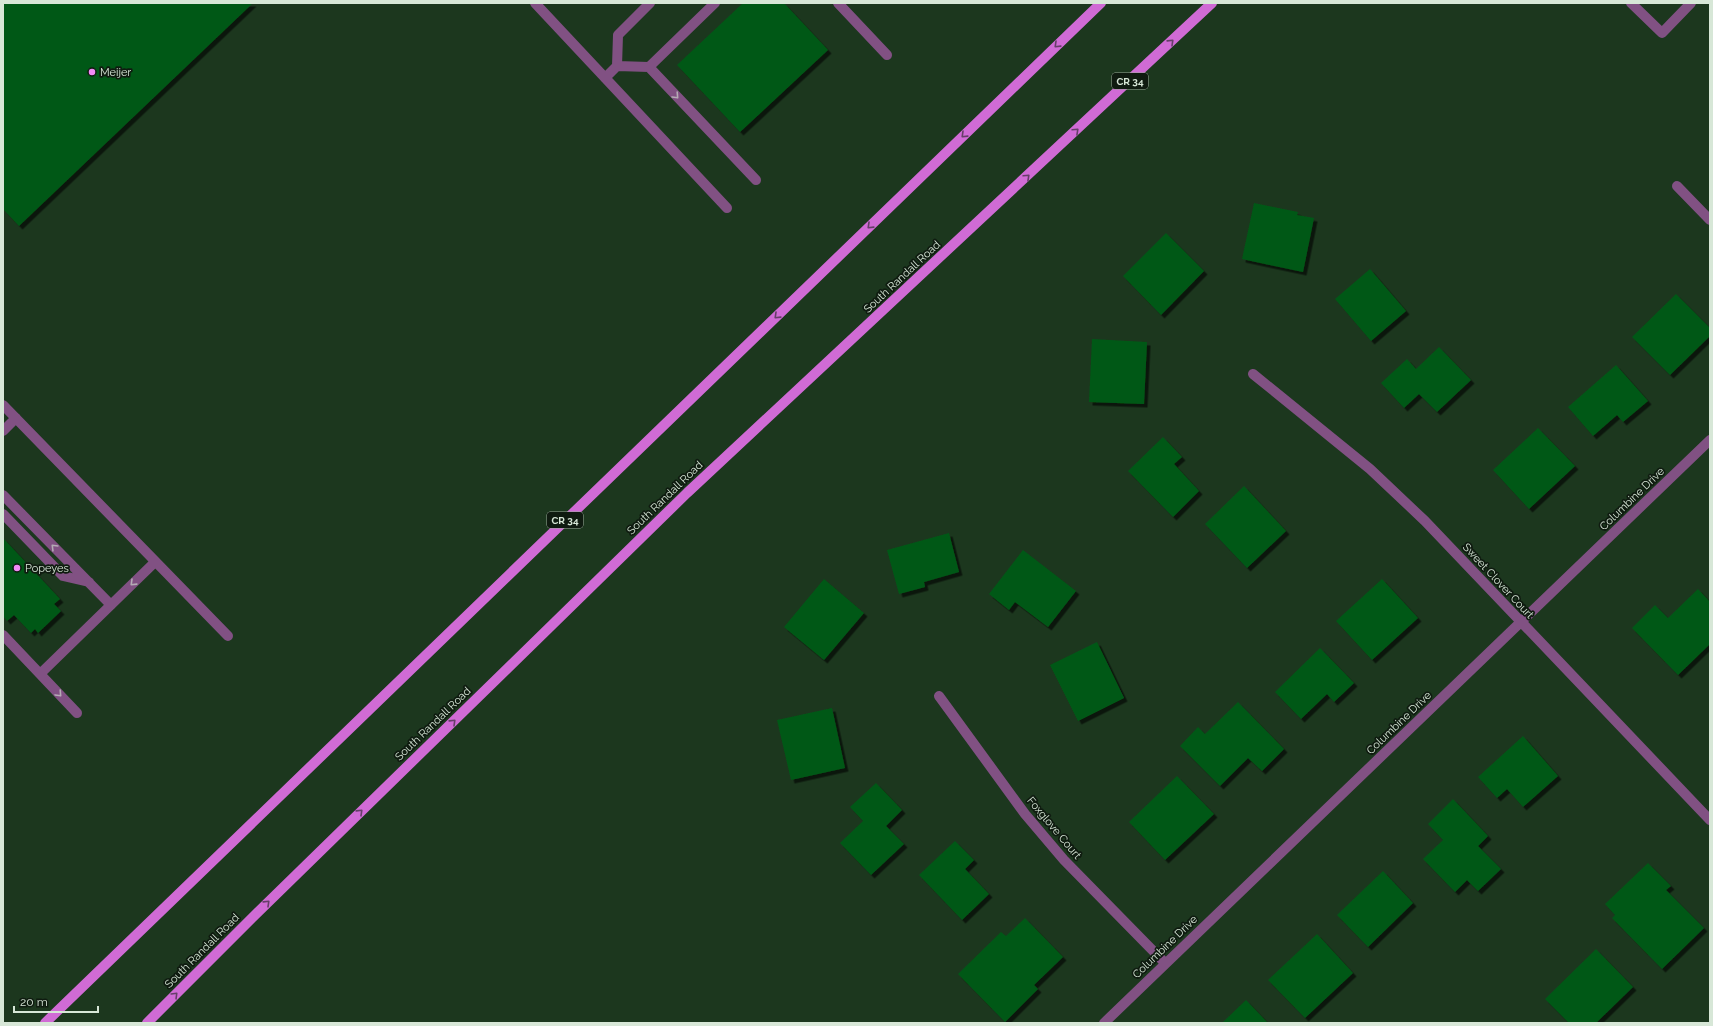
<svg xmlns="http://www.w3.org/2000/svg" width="1713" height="1026" viewBox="0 0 1713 1026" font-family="Raleway,sans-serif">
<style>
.building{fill:#005817;filter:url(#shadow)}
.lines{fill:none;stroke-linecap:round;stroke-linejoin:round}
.minor{stroke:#815183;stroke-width:10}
.major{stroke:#d06bd5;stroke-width:10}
.oneway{stroke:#663f69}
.oneway2{stroke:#b5abb5}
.poi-dot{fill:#f18bf5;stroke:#0f1b10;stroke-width:1.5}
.labels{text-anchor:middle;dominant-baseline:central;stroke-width:3.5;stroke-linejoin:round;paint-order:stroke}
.shield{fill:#0f1b10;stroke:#9baa9b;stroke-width:1}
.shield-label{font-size:10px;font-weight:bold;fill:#d7e7d7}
.poi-label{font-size:11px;fill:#d7e7d7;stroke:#0f1b10;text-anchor:start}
.street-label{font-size:11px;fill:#d7e7d7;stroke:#0f1b10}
</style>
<defs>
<filter id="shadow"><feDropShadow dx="3.5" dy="3.5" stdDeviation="0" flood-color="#0009"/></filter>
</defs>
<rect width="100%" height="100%" fill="#1c371e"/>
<path class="building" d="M 3,3 L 253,3 L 19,226 L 3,209 Z
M 743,3 L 784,3 L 828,50 L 740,132 L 677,65 Z
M 1254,203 L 1298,212 L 1297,215 L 1314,218 L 1303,272 L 1242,259 Z
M 1166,233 L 1204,271 L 1161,315 L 1123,276 Z
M 1370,269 L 1406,311 L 1371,341 L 1335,299 Z
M 1676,294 L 1710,328 L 1710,336 L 1670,375 L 1632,337 Z
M 1092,339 L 1147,342 L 1144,404 L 1089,402 Z
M 1439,347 L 1471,380 L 1437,412 L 1419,394 L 1404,408 L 1381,383 L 1407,359 L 1416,369 Z
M 1616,365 L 1648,401 L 1623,422 L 1617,415 L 1593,436 L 1568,407 Z
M 1538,428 L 1575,466 L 1529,509 L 1493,470 Z
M 1163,437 L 1182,457 L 1174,464 L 1199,491 L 1173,517 L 1128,471 Z
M 1244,486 L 1286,531 L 1247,568 L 1205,524 Z
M 949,533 L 959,572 L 924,582 L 925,587 L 899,594 L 887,550 Z
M 3,538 L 60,599 L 54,604 L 61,611 L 38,633 L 35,629 L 31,633 L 14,615 L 7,621 L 3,616 Z
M 1023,550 L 1076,591 L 1048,627 L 1015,602 L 1009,610 L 989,594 Z
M 824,579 L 864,613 L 824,660 L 784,627 Z
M 1382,579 L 1418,618 L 1372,660 L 1336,621 Z
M 1698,589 L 1710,602 L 1710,644 L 1678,675 L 1632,628 L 1655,605 L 1668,618 Z
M 1097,642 L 1124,698 L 1078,721 L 1050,665 Z
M 1320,648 L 1354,683 L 1334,702 L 1327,694 L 1301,719 L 1275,692 Z
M 1238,702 L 1284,749 L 1262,771 L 1248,758 L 1220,786 L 1180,746 L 1198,727 L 1205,734 Z
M 832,708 L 845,768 L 791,780 L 777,720 Z
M 1523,736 L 1558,776 L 1523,807 L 1507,789 L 1497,798 L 1478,777 Z
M 1177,776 L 1214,814 L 1165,860 L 1129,822 Z
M 876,783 L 902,810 L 886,826 L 904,844 L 871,875 L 840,843 L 863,821 L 850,807 Z
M 1453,799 L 1488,836 L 1478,846 L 1501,869 L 1478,891 L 1467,880 L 1455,892 L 1423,859 L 1443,840 L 1428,824 Z
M 955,841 L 974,860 L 965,869 L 989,894 L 962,920 L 919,875 Z
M 1648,863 L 1671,886 L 1666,890 L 1704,928 L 1662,969 L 1612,918 L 1615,915 L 1605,904 Z
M 1383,871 L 1413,903 L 1368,947 L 1337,915 Z
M 1025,918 L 1063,957 L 1034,985 L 1038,989 L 1005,1022 L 958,974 L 1001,932 L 1006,936 Z
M 1317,934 L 1353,973 L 1305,1018 L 1268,980 Z
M 1596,949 L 1633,987 L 1596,1023 L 1569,1023 L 1545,999 Z
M 1246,1000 L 1268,1023 L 1222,1023 Z"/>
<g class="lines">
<path class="minor" d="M 535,3 L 727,208
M 838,3 L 887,55
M 1631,3 L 1662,33 L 1691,3
M 617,66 L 649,67 L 715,3
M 649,67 L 756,180
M 605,78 L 617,66 L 618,35 L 650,3
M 1677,186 L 1710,220
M 1253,374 L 1370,469 L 1425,521 L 1710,820
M 3,405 L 228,636
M 3,431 L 16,418
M 3,495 L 111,605
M 3,514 L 63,576 L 89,582
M 3,635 L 77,713
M 40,674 L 155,562
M 939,696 L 1025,814 L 1064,860 L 1165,963
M 1104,1023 L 1710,440"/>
<path class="major" d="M 45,1023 L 1101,3
M 147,1023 L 252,918 L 687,493 L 1212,3"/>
</g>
<defs><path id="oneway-chevron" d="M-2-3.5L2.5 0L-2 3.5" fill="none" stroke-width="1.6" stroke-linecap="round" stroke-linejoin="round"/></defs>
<g class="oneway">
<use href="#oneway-chevron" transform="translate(1171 42) rotate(-44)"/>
<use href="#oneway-chevron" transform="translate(1057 45) rotate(136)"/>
<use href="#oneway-chevron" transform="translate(1076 131) rotate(-43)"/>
<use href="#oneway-chevron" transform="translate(964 135) rotate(136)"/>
<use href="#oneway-chevron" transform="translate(1027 177) rotate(-43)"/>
<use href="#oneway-chevron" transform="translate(870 226) rotate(136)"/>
<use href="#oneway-chevron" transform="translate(777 316) rotate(136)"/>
<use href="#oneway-chevron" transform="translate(453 722) rotate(-44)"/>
<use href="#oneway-chevron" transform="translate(360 812) rotate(-44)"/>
<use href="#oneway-chevron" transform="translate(267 903) rotate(-44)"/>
<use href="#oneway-chevron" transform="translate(175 995) rotate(-45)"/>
</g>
<g class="oneway2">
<use href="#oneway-chevron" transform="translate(676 96) rotate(47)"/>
<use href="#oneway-chevron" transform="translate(54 547) rotate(-135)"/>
<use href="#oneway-chevron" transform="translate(133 583) rotate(136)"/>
<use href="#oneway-chevron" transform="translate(59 694) rotate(47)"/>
</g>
<g class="poi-dot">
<circle cx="92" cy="72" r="4"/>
<circle cx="17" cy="568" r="4"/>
</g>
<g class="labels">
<g class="shield">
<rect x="1112" y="73" width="36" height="16" rx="3"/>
<rect x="547" y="512" width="36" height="16" rx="3"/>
</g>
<g class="shield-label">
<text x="1130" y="81">CR 34</text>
<text x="565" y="520">CR 34</text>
</g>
<g class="poi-label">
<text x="100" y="72">Meijer</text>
<text x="25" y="568">Popeyes</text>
</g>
<g class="street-label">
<text transform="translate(902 277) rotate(-43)">South Randall Road</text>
<text transform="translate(665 498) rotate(-44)">South Randall Road</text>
<text transform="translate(1632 499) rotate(-44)">Columbine Drive</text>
<text transform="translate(1498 581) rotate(47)">Sweet Clover Court</text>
<text transform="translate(1399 723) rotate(-44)">Columbine Drive</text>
<text transform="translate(433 724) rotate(-44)">South Randall Road</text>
<text transform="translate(1054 828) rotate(50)">Foxglove Court</text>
<text transform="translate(1165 947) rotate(-44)">Columbine Drive</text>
<text transform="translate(202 951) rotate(-45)">South Randall Road</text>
</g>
</g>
<rect width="1713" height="1026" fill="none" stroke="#d7e7d7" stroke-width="8"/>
<path d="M14 1006v6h84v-6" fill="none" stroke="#d7e7d7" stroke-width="2"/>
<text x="20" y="1006" font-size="12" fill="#d7e7d7" stroke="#0f1b10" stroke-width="3" paint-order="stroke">20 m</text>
</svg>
